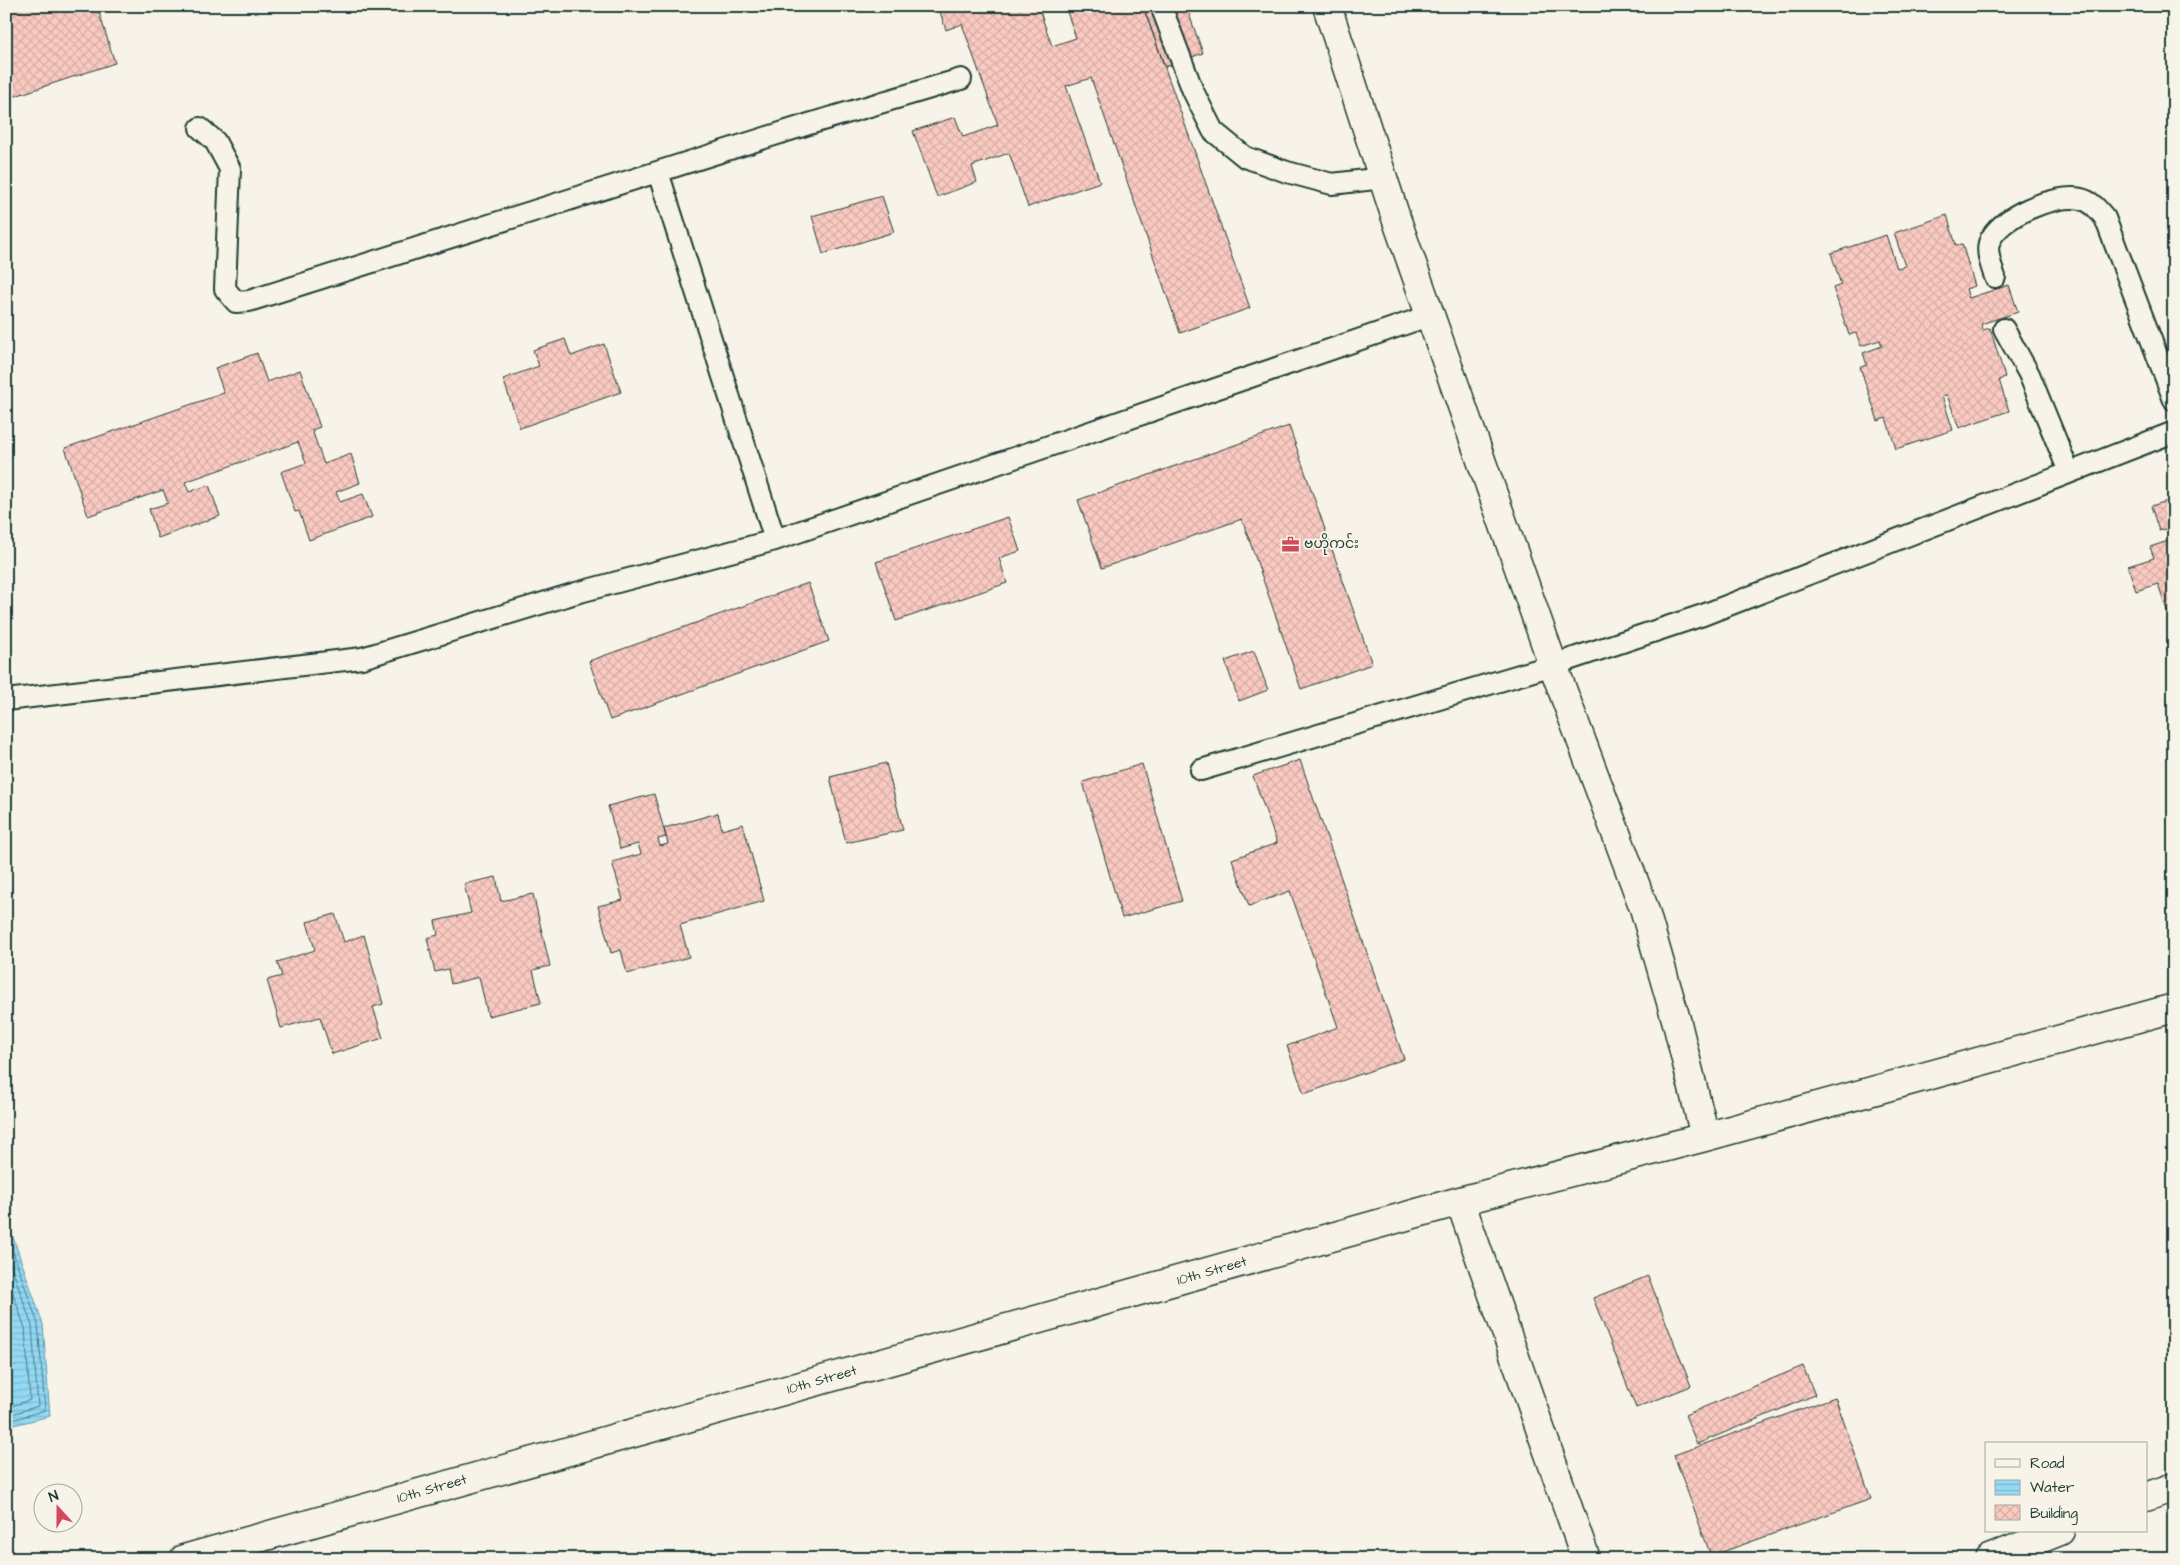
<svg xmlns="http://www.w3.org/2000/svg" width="2180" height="1565" viewBox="0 0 2180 1565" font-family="'Architects Daughter','Noto Sans Myanmar',sans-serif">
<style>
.water{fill:url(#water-rules);stroke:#659aa8}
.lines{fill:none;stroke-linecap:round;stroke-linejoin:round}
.shore{stroke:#4d7b81;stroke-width:1}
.building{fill:url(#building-cross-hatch);stroke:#1f3d34}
.service-casing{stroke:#1f3d34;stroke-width:24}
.minor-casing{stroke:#1f3d34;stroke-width:31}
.service{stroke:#f7f3e8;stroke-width:20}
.minor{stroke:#f7f3e8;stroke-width:28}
.labels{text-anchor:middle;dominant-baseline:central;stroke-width:4;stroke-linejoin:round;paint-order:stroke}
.poi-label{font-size:14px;fill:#1f3d34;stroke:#f7f3e8;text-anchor:start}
.street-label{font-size:14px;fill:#1f3d34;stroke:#f7f3e8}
</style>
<defs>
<pattern id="water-rules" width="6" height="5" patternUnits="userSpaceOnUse" patternTransform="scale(1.25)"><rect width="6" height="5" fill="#93d8f5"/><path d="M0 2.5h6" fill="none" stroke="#7ebad3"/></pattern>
<pattern id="building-cross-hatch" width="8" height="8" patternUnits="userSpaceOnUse" patternTransform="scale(1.25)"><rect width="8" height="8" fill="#facac1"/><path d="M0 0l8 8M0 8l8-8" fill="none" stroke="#d6aea6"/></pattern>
</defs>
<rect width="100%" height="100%" fill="#f7f3e8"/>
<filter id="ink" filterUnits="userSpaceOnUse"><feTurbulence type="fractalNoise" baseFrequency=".02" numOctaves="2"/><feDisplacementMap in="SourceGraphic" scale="10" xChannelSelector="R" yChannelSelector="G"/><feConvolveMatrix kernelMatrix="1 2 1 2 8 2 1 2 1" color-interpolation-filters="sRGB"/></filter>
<g filter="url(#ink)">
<path class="water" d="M 6,1217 L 43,1324 L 50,1416 L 6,1427 Z"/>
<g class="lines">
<path class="shore" d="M 6,1232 L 38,1324 L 45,1410 L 6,1422
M 6,1251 L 32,1326 L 38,1406 L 6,1416
M 6,1274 L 25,1328 L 30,1400 L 6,1408"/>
</g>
<path class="building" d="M 6,6 L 97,6 L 115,63 L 6,99 Z
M 938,6 L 1038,6 L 1052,46 L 1076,38 L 1065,6 L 1143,6 L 1250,308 L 1180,333 L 1091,78 L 1066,86 L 1100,182 L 1028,207 L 1009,153 L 972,166 L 977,182 L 937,197 L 913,131 L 955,117 L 963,137 L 998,125 L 962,24 L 946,30 Z
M 1143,6 L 1186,6 L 1203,53 L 1165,67 Z
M 882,196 L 894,232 L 823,254 L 812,216 Z
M 1947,215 L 1956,245 L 1962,244 L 1975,286 L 1966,289 L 1969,298 L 2009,285 L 2018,312 L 1981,324 L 1983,330 L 1990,328 L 2005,377 L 1999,380 L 2009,411 L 1959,428 L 1947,395 L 1942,396 L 1953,430 L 1896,449 L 1886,418 L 1878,421 L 1860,367 L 1867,365 L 1863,353 L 1882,346 L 1880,340 L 1861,346 L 1856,333 L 1849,335 L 1833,288 L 1841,285 L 1831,253 L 1886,235 L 1897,268 L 1905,266 L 1894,233 Z
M 565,339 L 571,356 L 604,344 L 621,392 L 520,428 L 503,379 L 539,366 L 533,350 Z
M 257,353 L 267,382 L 300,370 L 320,427 L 312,430 L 324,464 L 351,454 L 360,483 L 336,492 L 340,502 L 363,494 L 372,517 L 309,540 L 299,511 L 295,512 L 281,472 L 306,463 L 298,442 L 185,482 L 189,492 L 209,485 L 220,516 L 158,538 L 149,509 L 168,503 L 163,490 L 88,516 L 65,448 L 224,393 L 215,368 Z
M 1289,426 L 1372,664 L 1301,689 L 1242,519 L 1102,568 L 1078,500 Z
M 2174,499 L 2174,526 L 2159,531 L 2151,506 Z
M 1008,517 L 1020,551 L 999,558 L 1007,583 L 896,621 L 876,562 Z
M 2174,539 L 2174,624 L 2172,625 L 2158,584 L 2136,591 L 2128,566 L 2154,558 L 2150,547 Z
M 808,583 L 829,641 L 610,720 L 589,661 Z
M 1254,651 L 1268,690 L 1239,701 L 1225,661 Z
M 1300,760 L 1404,1059 L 1304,1094 L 1287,1046 L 1338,1027 L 1290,891 L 1249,906 L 1232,859 L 1277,843 L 1253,776 Z
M 886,763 L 903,830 L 846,843 L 830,777 Z
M 1142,764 L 1182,901 L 1122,918 L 1083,782 Z
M 654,794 L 666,837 L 658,839 L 660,846 L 668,844 L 664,828 L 718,813 L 722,830 L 743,824 L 764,901 L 680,925 L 689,957 L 627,974 L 621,950 L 611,953 L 598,906 L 623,900 L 612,862 L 641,854 L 638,844 L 620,849 L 608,806 Z
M 496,877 L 501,901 L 533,894 L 550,966 L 533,970 L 541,1003 L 488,1016 L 479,977 L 451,984 L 448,969 L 435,972 L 427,938 L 438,935 L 435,921 L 471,913 L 464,884 Z
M 335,914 L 344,942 L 364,935 L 383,1004 L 373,1007 L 383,1038 L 332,1054 L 320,1017 L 281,1028 L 267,980 L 282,976 L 277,962 L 315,950 L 307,922 Z
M 1648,1276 L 1691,1386 L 1636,1408 L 1593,1298 Z
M 1803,1366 L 1815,1395 L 1697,1444 L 1685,1415 Z
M 1835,1397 L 1871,1499 L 1711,1556 L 1674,1455 Z"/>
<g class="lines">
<defs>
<path id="service" d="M 1161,6 L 1193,91 L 1213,131 L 1245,157 L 1287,172 L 1332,184 L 1383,178
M 200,128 L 215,141 L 230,169 L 225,289 L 236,302 L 249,301 L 809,124 L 961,79
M 658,172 L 775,540
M 1995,277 C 1992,268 1986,253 1989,243 C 1997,217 2055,193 2081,199 C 2093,202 2098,210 2105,218 L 2174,400
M 2004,329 L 2029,374 L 2069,472
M 6,700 L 362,658 L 576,593 L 775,540 L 1431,315
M 1201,770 L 1553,665 L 1703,615 L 2174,432"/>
<path id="minor" d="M 1327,6 L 1396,218 L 1553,665 L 1644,908 L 1677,1023 L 1705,1137
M 1460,1201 L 1586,1559
M 2146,1497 L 2174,1487
M 184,1559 L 1460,1201 L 1705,1137 L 2174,1008
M 1989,1559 L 2060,1531"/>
</defs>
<use href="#service" class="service-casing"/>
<use href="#minor" class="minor-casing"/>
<use href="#service" class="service"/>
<use href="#minor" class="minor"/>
</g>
</g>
<defs>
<symbol id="office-bare" viewBox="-9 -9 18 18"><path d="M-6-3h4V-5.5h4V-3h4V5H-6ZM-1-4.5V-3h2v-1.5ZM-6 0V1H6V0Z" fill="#d1495b" stroke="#f7f3e8" stroke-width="2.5" paint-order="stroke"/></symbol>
</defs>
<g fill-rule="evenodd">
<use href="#office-bare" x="1278" y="532" width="25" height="25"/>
</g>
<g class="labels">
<g class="poi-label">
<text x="1304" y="544">ဗဟိုကင်း</text>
</g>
<g class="street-label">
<text transform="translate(1212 1271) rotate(-16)">10th Street</text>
<text transform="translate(822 1380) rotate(-16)">10th Street</text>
<text transform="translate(432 1489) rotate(-16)">10th Street</text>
</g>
</g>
<rect width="2180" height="1565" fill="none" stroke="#f7f3e8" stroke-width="25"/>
<rect x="12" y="12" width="2155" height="1540" fill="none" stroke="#1f3d34" stroke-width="2" filter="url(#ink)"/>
<rect x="1985" y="1442" width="162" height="90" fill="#f7f3e8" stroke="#a1aaa0"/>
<rect x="1995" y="1459" width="25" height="8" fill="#f7f3e8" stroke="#a1aaa0"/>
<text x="2030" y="1468" font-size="15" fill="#1f3d34">Road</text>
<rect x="1995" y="1480" width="25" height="15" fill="url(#water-rules)" stroke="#a1aaa0"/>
<text x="2030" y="1492" font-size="15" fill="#1f3d34">Water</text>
<rect x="1995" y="1505" width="25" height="15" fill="url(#building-cross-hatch)" stroke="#a1aaa0"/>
<text x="2030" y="1518" font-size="15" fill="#1f3d34">Building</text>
<g transform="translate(58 1508) rotate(339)"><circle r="24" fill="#f7f3e8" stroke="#a1aaa0"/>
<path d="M0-4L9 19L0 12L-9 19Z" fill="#d1495b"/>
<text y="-8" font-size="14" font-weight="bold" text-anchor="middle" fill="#1f3d34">N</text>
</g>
</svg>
